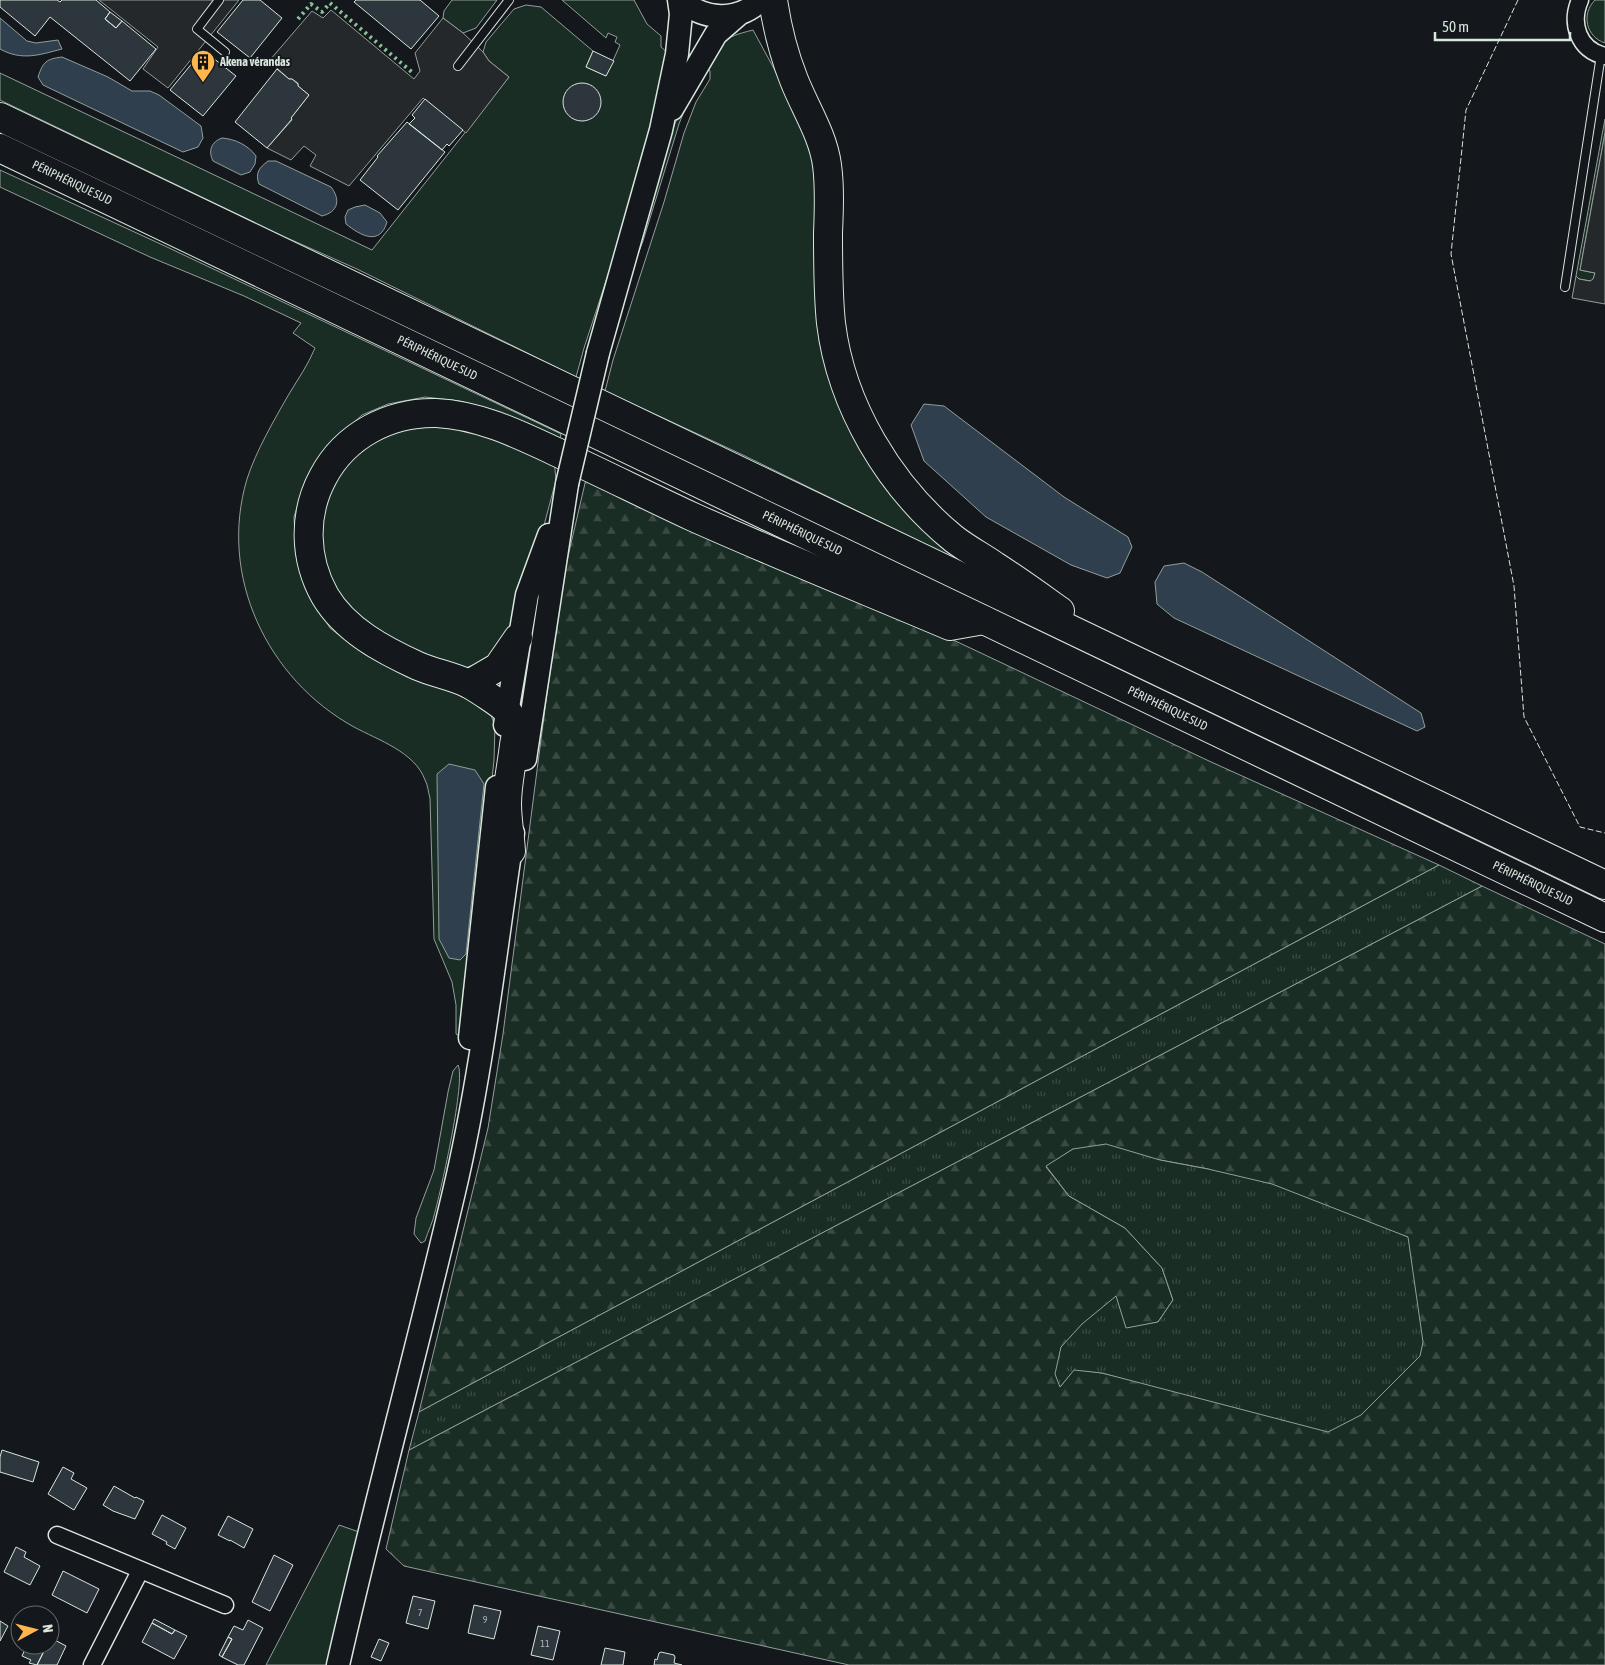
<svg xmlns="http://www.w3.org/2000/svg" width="1605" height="1665" viewBox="0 0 1605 1665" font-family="'Asap Condensed',sans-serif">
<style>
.grass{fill:#1a2d24;stroke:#939e99}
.forest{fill:url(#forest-firs);stroke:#939e99;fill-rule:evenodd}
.park{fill:url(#park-tufts);stroke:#939e99}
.parking{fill:#24282b;stroke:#939e99}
.water{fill:#2f3f4d;stroke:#939e99}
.building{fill:#2c363c;stroke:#d8e6dc}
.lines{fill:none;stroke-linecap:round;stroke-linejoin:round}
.service-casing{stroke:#d8e6dc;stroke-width:10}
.minor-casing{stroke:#d8e6dc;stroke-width:19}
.secondary-casing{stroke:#d8e6dc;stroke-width:25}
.trunk-casing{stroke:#d8e6dc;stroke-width:30}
.service{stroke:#14181c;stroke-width:8}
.minor{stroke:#14181c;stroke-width:16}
.secondary{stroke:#14181c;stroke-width:22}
.trunk{stroke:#14181c;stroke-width:28}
.secondary-bridge-casing{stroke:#d8e6dc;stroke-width:25;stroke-linecap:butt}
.secondary-bridge{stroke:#14181c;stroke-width:22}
.hedge{stroke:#8ac095;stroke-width:4;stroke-dasharray:2.5 4;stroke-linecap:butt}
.fence{stroke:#d8e6dc;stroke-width:1;stroke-dasharray:6 2.5;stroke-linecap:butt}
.labels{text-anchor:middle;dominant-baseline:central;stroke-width:4;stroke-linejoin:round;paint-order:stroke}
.number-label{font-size:10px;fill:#adbab4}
.poi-label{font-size:12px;font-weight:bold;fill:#d8e6dc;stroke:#14181c;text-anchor:start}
.street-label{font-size:12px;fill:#d8e6dc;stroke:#14181c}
</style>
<defs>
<pattern id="forest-firs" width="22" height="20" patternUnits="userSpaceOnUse" patternTransform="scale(1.25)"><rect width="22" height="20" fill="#1a2d24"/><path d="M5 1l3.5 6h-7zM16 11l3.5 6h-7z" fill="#3b4b43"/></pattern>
<pattern id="park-tufts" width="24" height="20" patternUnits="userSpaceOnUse" patternTransform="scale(1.25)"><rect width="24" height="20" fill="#1a2d24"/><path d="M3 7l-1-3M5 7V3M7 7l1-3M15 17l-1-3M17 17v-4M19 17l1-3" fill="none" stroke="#3b4b43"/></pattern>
</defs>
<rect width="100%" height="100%" fill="#14181c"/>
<path class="grass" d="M 452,0 L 497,0 L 476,28 L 463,33 L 443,18 L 444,11 Z
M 562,0 L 634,0 L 647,24 L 661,36 L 661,47 L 669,54 L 625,223 L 584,348 L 576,377 L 357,269 L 285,237 L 0,100 L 0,73 L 372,250 L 509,77 L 489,61 L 483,52 L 486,42 L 514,9 L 526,5 L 541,7 L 593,51 L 586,67 L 606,76 L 620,45 L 615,42 L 617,37 L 608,33 L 606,38 Z
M 1595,0 L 1605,0 L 1605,43 C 1586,37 1581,14 1595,0 Z
M 753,30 L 791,100 L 819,168 L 834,374 L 986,574 L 743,455 L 605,391 L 613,360 L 664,202 L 684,133 L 696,102 L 710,79 L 710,71 L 704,66 C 723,41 721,38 753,30 Z
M 684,100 L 687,103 L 679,124 L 643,241 L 624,291 L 674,126 Z
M 1605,119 L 1605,133 L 1580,270 L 1595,273 L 1593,280 L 1590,281 L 1579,279 L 1576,276 Z
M 0,170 L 167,247 L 561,434 L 560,438 L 493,410 L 460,401 L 425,397 L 388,404 L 362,415 L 326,448 L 305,481 L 294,517 L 296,555 L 308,593 L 330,628 L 364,654 L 407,677 L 478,701 L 489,710 L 495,726 L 494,760 L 465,1035 L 461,1037 L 456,1034 L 456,1005 L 452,982 L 434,939 L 430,798 C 428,792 428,785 425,780 C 415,752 378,740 354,727 C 267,679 218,576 247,479 C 256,451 274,420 289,394 C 298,379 308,365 315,348 L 293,333 L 301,323 L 244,296 L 150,257 L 0,187 Z
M 413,424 L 457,424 L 554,459 L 556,480 L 542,533 L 513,625 L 501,648 L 485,661 L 462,669 L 401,649 L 343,603 L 325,570 L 317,527 L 329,485 L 347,458 L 375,438 Z
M 458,1065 C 466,1081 441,1189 435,1212 C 433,1222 428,1231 425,1241 L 421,1243 L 414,1234 L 416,1218 L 434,1170 L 448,1092 L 453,1071 Z
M 339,1525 L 359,1532 L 328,1665 L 266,1665 Z"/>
<path class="forest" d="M 586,479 L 928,628 L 1209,761 L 1439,865 L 419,1412 L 488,1128 L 503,1034 L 547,693 L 566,565 Z
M 1482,886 L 1605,944 L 1605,1665 L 849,1665 L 404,1566 L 386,1549 L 409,1450 ZM 1073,1149 L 1160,1160 L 1208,1169 L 1408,1237 L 1137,1381 L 1102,1373 L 1074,1369 L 1060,1387 L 1116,1297 L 1125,1329 L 1158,1322 L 1173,1300 L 1162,1268 L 1125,1228 L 1069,1196 L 1046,1167 Z"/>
<path class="park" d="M 1439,865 L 1482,886 L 409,1450 L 419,1412 Z
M 1106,1144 L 1160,1160 L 1208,1169 L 1272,1184 L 1408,1237 L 1423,1342 L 1420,1356 L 1361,1415 L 1328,1432 L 1102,1373 L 1074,1370 L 1060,1387 L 1055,1374 L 1061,1347 L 1082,1324 L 1116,1296 L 1126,1328 L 1158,1322 L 1173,1300 L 1162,1268 L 1125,1228 L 1069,1196 L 1046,1166 L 1073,1149 Z"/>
<path class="parking" d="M 99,0 L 239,0 L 168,88 L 143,69 L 158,47 Z
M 331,10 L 414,79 L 420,71 L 415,53 L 443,18 L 463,33 L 483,52 L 489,61 L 509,77 L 466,133 L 423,98 L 349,186 L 310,166 L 316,155 L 304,146 L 291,160 L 267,148 L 292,120 L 291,118 L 309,95 L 298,86 L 298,83 L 292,79 L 289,79 L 269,61 L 312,11 L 323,18 Z
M 1605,133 L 1605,304 L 1572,298 L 1576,276 L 1579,279 L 1590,281 L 1593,279 L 1595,273 L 1580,270 Z"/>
<path class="water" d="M 0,18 L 27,41 L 36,43 L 58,40 L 62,49 C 39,55 22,61 0,49 Z
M 62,57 L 108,77 L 132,91 L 150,91 L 159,95 L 201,126 L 203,138 L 198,147 L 183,152 L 43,85 L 38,77 C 43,62 46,59 62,57 Z
M 222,138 C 235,139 248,145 256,156 L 255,164 L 250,172 L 241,175 L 213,161 C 208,151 211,142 222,138 Z
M 268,161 L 276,161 L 331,187 C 341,200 338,212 322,216 L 259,184 C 255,173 259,168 268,161 Z
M 365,205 L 380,213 L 387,222 C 380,246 361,236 346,224 L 345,217 L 348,210 L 355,207 Z
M 924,404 L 944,406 L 1064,497 L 1128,537 L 1132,547 L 1120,573 L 1107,578 L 1071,565 L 986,517 L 924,461 L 911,425 Z
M 1184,563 L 1202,572 L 1421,713 L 1425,727 L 1417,731 L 1174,618 L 1157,604 L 1155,582 L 1164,566 Z
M 449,764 L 475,770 L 484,784 L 466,954 L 460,960 L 449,958 L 439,939 L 437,774 Z"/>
<path class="building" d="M 0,0 L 57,0 L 60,2 L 62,0 L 96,0 L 110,12 L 105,19 L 116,28 L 122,21 L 156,49 L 130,81 L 50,17 L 35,36 L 0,7 Z
M 243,0 L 260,0 L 282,18 L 250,58 L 217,32 Z
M 356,0 L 420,0 L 439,16 L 411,49 L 354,2 Z
M 110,12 L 122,21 L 116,28 L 105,19 Z
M 203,50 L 236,76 L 203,116 L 170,90 Z
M 593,51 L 614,61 L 606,76 L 586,67 Z
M 277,69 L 289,79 L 292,79 L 298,84 L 298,86 L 309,95 L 291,118 L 292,119 L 267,148 L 235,122 Z
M563 102a19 19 0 1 1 38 0a19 19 0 1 1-38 0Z
M 425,99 L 463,130 L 449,146 L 447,144 L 442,150 L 409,124 L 415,118 L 412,115 Z
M 407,122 L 445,152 L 398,210 L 360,180 L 378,157 L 377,156 Z
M 2,1450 L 39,1462 L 33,1482 L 0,1472 L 0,1457 Z
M 63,1467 L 74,1473 L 71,1479 L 87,1488 L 74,1510 L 48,1494 Z
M 114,1486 L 135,1498 L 136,1497 L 144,1501 L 135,1519 L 113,1511 L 103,1505 Z
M 162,1515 L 186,1528 L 175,1549 L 166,1544 L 167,1542 L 152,1534 Z
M 228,1516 L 253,1529 L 244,1548 L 230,1540 L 230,1541 L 218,1535 Z
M 16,1547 L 26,1552 L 24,1557 L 40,1566 L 30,1585 L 4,1572 Z
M 274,1555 L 293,1565 L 270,1611 L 252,1602 Z
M 63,1571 L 99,1589 L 87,1613 L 52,1595 Z
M 413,1596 L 435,1601 L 428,1629 L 406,1623 Z
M 474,1605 L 501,1611 L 494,1639 L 468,1633 Z
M 154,1619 L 175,1630 L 172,1634 L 152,1623 Z
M 248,1620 L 263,1628 L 244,1665 L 238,1665 L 222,1657 L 232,1639 L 228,1637 L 234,1626 L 243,1630 Z
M 0,1621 L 8,1626 L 0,1641 Z
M 152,1623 L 172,1634 L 175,1630 L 187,1636 L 174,1659 L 142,1642 Z
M 538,1626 L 560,1631 L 553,1660 L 531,1655 Z
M 228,1637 L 232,1639 L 222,1657 L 219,1655 Z
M 51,1638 L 66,1646 L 57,1665 L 37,1665 L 47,1645 L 50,1645 Z
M 379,1639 L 389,1643 L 381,1661 L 371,1657 Z
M 27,1645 L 47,1645 L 37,1665 L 29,1663 L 31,1660 L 22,1656 Z
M 605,1648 L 625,1652 L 623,1665 L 601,1665 Z
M 661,1652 L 674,1655 L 675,1657 L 674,1663 L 682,1665 L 654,1665 L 655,1659 L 657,1660 L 659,1653 Z"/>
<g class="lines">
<defs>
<path id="service" d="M 219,0 L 197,29 L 225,52
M 458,66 L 509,0
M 1565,287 L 1601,55"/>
<path id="minor" d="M 1580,0 C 1570,23 1578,50 1605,56
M 57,1535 L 225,1605
M 92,1665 L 140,1571"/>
<path id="secondary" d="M 681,0 C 705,21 738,22 761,0
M 672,109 L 716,34 L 739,14
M 598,353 L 661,130 L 677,54 L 681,14 L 679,0
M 505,725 L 527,595 L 549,535
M 525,759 L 567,484
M 470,1038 L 497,787
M 338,1665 C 374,1506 417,1350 454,1192 C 482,1073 495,953 513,833"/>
<g id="trunk">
<path d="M 773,0 C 777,27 784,55 794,80 C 805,108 823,135 827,165 C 830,187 829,210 828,233 C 828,263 828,294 831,323 C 841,406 890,487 954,539 C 967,549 982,557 995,566 C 1017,580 1039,596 1060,611"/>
<path d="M 0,117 L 1605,885"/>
<path id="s1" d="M 0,148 L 1605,918"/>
<path d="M 469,684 L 498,667 L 518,638"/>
<path d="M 511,851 C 510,835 507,819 507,804 C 507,784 512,764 514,745 C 515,739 517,732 515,727 C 514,723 510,715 507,711 C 503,705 476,688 469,684 C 453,676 434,673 418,666 C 383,650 345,630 325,596 C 304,559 303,514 323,477 C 345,435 390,412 436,413 C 482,415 524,437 565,456 C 608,476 650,497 693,517 C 778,555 865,590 950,626 L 984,620"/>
</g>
</defs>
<use href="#service" class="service-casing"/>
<use href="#minor" class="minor-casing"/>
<use href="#secondary" class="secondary-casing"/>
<use href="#trunk" class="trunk-casing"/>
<use href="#service" class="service"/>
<use href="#minor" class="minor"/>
<use href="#secondary" class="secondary"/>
<use href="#trunk" class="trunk"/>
<defs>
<path id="secondary-bridge" d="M 567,484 L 598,353"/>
</defs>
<use href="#secondary-bridge" class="secondary-bridge-casing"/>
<use href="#secondary-bridge" class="secondary-bridge"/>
<path class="hedge" d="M 298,19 L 311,4 L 322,12 L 330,3 L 413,73"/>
<path class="fence" d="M 1518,0 L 1466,110 L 1451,254 L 1514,586 L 1524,717 L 1580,827 L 1605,833"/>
</g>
<defs>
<symbol id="building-pin" viewBox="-11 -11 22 30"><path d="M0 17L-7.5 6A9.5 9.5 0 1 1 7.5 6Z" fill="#ffb74d" stroke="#14181c"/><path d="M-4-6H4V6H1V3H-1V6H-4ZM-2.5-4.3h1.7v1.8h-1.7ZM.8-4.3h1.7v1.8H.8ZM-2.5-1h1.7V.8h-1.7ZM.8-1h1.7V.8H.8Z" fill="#111"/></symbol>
</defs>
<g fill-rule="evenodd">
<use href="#building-pin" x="189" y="48" width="28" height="38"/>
</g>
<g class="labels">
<g class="number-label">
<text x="420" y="1612">7</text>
<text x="485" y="1619">9</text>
<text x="545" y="1643">11</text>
</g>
<g class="poi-label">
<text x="220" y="62">Akena vérandas</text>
</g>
<g class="street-label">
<text stroke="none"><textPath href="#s1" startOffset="80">PÉRIPHÉRIQUE SUD</textPath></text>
<text stroke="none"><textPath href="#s1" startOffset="485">PÉRIPHÉRIQUE SUD</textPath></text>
<text stroke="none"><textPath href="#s1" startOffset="890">PÉRIPHÉRIQUE SUD</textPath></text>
<text stroke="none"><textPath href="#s1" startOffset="1295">PÉRIPHÉRIQUE SUD</textPath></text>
<text stroke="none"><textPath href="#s1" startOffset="1700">PÉRIPHÉRIQUE SUD</textPath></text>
</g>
</g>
<g transform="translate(35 1630) rotate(83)"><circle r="24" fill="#14181c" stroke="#626a69"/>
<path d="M0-4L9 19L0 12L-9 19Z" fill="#ffb74d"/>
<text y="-8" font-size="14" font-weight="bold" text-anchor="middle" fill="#d8e6dc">N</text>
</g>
<path d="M1435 32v8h135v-8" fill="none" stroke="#d8e6dc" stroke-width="2.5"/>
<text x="1442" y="32" font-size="15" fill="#d8e6dc" stroke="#14181c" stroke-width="4" paint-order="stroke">50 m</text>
</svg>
